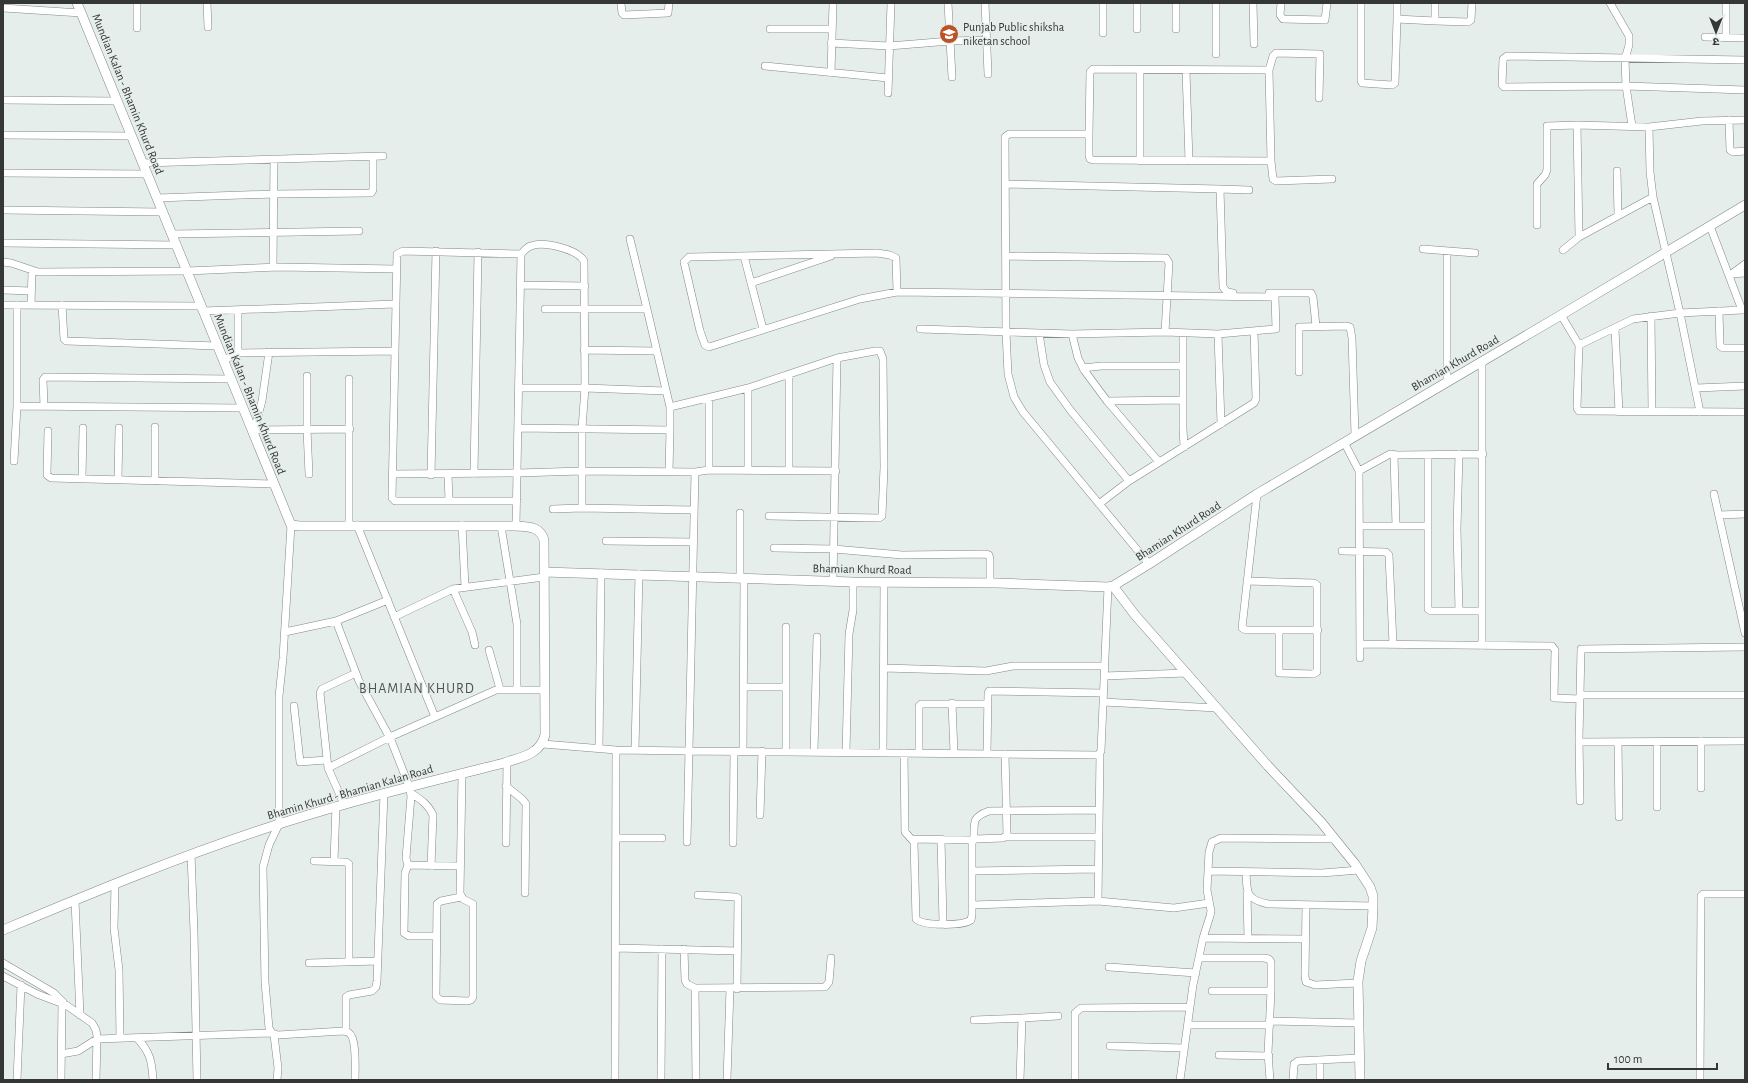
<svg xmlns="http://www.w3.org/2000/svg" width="1748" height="1083" viewBox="0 0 1748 1083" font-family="'Alegreya Sans','Noto Sans Devanagari',sans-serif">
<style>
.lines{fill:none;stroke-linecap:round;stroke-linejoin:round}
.minor-casing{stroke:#818985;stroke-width:8}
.tertiary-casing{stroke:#818985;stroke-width:10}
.minor{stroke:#fff;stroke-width:7}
.tertiary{stroke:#fff;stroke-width:9}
.labels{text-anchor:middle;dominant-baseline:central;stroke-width:3;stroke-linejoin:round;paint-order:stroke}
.poi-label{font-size:12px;fill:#343736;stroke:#e5eeeb;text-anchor:start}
.street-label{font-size:12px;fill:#343736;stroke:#e5eeeb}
.quarter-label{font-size:14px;letter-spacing:1px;fill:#4c5350;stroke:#e5eeeb}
</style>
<rect width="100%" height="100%" fill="#e5eeeb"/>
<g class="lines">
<defs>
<path id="minor" d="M 207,3 L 208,27
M 621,3 L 622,13 L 624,15 L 668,13 L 669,3
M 948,3 L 952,77
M 985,3 L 988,74
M 1137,3 L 1137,29
M 1176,3 L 1176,29
M 1216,3 L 1216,54
M 1253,3 L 1254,44
M 1281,3 L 1280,15 L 1283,19 L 1325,20 L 1327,3
M 1361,3 L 1361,81 L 1362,83 L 1392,85 L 1395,83 L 1397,19
M 1397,3 L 1397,19 L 1435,21
M 1435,3 L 1435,21 L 1468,22 L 1471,20 L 1472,3
M 1610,3 L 1629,36 L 1629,45 L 1625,59 L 1626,86 L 1632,126
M 1726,3 L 1726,37
M 3,8 L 81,13
M 137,28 L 137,3
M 770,29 L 832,29
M 1103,33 L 1103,3
M 1705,37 L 1745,38
M 831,43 L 889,46 L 950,41 L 987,40
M 1745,60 L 1507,56 L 1503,59 L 1502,85 L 1504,87 L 1626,86 L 1745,90
M 765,66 L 888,78
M 1140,70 L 1140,161
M 1186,70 L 1189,161
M 1269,70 L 1273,56 L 1276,53 L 1320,54 L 1319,98
M 831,73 L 833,3
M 888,93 L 891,3
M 3,100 L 117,101
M 1729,120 L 1730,150 L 1733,152 L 1745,151
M 1577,125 L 1579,237
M 1649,127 L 1650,172 L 1653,197 L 1680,313 L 1742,310
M 1089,134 L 1090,72 L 1093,69 L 1269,70 L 1271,161 L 1273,179 L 1276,181 L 1332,179
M 3,135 L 132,136
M 143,163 L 383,156
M 1617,171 L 1618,215
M 3,173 L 147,174
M 1006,184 L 1220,189
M 157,198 L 274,194 L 371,193 L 373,190 L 373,156
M 3,210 L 163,212
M 1537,225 L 1537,184 L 1545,175 L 1547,170 L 1547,126 L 1577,125 L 1649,127 L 1702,121 L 1745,120
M 1710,226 L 1742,310 L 1745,310
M 172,234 L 359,231
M 630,239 L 647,309
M 3,243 L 177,245
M 1423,249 L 1475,253
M 1563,250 L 1579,237 L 1653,197
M 521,254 C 524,251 527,247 531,246 C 544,241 577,249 584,261 L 585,388 L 582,428 L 582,508
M 744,256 L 763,329
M 1006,256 L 1166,258 L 1169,263 L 1165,332
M 3,262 L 11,263 L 38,272 L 187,271 L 280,267 L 396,269
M 273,267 L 274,159
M 1732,274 L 1745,273
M 1729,276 L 1745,264
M 751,283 L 831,256
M 520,285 L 585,286
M 3,290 L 31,291
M 897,292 L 896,258 L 890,255 L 877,253 L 689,257 L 684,262 L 700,331 L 705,345 L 709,347 L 860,299 L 897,292 L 1275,297 L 1276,329 L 1218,334 L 1165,332 L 1072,334 L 920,329
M 1233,293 L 1227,292 L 1223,287 L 1220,189 L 1249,190
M 1269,293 L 1311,293 L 1313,297 L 1316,326
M 3,305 L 201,306
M 31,305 L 32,271
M 62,305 L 64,339 L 66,341 L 218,346
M 545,309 L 647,309 L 670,407 L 670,430
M 203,311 L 395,304
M 1719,311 L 1720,346 L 1723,348 L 1745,348
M 1561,315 L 1579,345 L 1577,408 L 1579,411 L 1745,412
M 1651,316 L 1652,412
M 1615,329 L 1619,412
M 1039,333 L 1044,365 L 1050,382 L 1071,411 L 1129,481
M 1183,333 L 1183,428 L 1184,447
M 1072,334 L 1078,358 L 1084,370 L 1107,401 L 1159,462
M 1218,334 L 1221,424
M 1579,345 L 1633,319 L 1680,313 L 1700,412
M 584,350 L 656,351
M 238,353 L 238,310
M 224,360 L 238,353 L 394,351
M 1083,368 L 1101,366 L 1183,366
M 1299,372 L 1299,327 L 1347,326 L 1350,327 L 1352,338 L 1355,435
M 789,374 L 789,470
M 307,376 L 307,430 L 309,474
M 349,379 L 349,525
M 1447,382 L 1447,251
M 519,388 L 585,388 L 665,391
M 1696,388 L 1745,386
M 1107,401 L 1182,400
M 17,406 L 243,408
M 44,406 L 43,380 L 45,377 L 231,379
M 670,407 L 748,388 L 837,358 L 875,351 L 880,351 L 883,359 L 884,467 L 882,516 L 879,518 L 769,516
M 155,427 L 155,481
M 519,428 L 670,430 L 669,472
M 254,430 L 350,429
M 48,431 L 47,475 L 51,478 L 274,484
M 253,434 L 262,401 L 269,352
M 1344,442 L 1359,471 L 1360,658
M 1394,455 L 1396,526
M 1428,455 L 1428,609 L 1431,611 L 1482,611
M 14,461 L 17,406 L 17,305
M 709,470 L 709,399
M 748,471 L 748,388
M 1359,471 L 1390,454 L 1397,455 L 1483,454
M 392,474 L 518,473 L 582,471 L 695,472 L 709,470 L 836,471
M 448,474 L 449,501 L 517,501
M 474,474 L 478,252
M 431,475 L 436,251
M 82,479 L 83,428
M 118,480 L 119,428
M 1257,494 L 1242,628 L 1246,630 L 1318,630
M 1714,494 L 1745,633
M 449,501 L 395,501 L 392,498 L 397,254 L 403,251 L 521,254 L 516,526
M 1099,504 L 1129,481 L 1254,403 L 1256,399 L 1254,331
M 553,509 L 582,508 L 694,510
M 740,513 L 740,578
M 1719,515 L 1745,514
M 291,525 L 283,658 L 279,696 L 279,824 L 269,845 L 263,867 L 265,982 L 269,1028 L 272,1033 L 278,1035 L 343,1031 C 343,1031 349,1032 349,1033 C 357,1038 355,1071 355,1080
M 357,525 L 435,717
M 462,525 L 465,587
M 501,526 L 517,624 L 517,689
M 1359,526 L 1427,526
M 606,541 L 693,542
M 774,548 L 834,549 L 902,555 L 985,554 L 989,555 L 990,559 L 990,583
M 1342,551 L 1386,552 L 1389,555 L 1393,644
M 1149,564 L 1023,412 L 1014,397 L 1008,374 L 1006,332 L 1005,137 L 1009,134 L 1089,134 L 1089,156 L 1090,159 L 1093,160 L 1271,161
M 833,581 L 837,358
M 1247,581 L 1314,583 L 1317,585 L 1317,672 L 1313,674 L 1279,673 L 1279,630
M 453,589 L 472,632 L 475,645
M 1459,611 L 1457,529 L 1459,454
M 394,617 L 453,589 L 544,577
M 336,621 L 388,600
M 285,632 L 336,621 L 359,681 L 391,740 L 409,786 L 411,796 L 406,858 L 408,865 L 460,866
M 1360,644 L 1552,646 L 1555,650 L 1554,698 L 1580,699
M 1482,646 L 1482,362
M 489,650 L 500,689
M 884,668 L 986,671 L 1013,666 L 1104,666
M 1104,676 L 1187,673
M 744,687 L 786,687
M 1580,695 L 1745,695
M 1103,702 L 1217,708
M 952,703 L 954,753
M 294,706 L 300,762 L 326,760
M 1701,741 L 1701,788
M 1579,742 L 1745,741
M 1618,742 L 1619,817
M 1657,742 L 1657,807
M 543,744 L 616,750 L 689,751 L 1098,755 L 1101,751 L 1108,587
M 599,748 L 601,573
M 635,750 L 639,574
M 743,752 L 744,578
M 786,752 L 786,627
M 814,752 L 817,637
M 846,752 L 849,634 L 853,610 L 853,582
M 883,753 L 884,582
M 904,753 L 905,832 L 914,842 L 916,919 C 923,926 963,926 971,920 L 972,915 L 972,842 L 975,839 L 1003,838 L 1007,835 L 1005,754
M 919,753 L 919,706 L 921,704 L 988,704
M 987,753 L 988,693 L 989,691 L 1103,693
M 328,768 L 390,737 L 496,690 L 545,690
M 506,786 L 522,799 L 526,804 L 525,893
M 411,793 C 420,799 428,804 433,815 L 431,866
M 1580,801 L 1579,739 L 1581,649 L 1745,647
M 344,804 L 328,768 L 320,693 L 322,689 L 356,673
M 760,815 L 762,751
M 1006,837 L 1099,837
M 616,838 L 662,838
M 912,839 L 973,840
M 941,839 L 943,923
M 974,839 C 974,822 972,817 989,811 L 1099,810
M 687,842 L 695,472
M 506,843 L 507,762
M 733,843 L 734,752
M 191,854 L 194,932 L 197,1080
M 314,861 L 346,862 L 349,864 L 349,962
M 334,861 L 336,806
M 408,865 L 405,873 L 404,933 L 409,936 L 436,936
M 972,871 L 1098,869
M 1208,871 L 1322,873 L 1359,870
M 1246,872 C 1247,894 1246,899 1268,904 L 1373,906
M 115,884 L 114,928 L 119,970 L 120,1038
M 1247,894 L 1248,938
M 698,895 L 736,897 L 738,898 L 737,989
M 461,897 L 441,901 L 437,904 L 436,996 L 440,1000 L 468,1001 L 471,1000 L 473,997 L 473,904 L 463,899 L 460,893 L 462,774
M 75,901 L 80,1015
M 1098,901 L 1100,753
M 972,905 L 1098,901 L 1174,908 L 1209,903
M 1306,905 L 1305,976 L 1306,982 L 1315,985 L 1358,983
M 1203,938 L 1305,939
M 616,948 L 738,951
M 684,949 L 685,980 L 687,984 L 695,988 L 825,987 L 829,982 L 831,958
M 1199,958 L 1264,958 L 1269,959 L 1271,962 L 1271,991 L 1268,1053 L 1270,1080
M 3,963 L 54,993 L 63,1002
M 309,963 L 378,961
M 1109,967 L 1196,973
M 3,976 L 37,994 L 66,1005 L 92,1023 L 96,1030 L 97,1036 L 96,1080
M 695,988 L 696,1080
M 1212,991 L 1271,991
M 974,1020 L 1022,1018
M 1270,1021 L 1358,1023
M 1188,1025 L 1270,1025
M 346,1031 L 346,997 L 349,995 L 372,991 L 376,987 L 377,981 L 384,793
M 274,1035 L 278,1068 L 277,1080
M 137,1038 C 150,1052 152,1061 153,1080
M 1110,1046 L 1184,1048
M 61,1054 L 78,1051 L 97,1039 L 272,1033
M 1219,1055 L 1269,1056
M 1320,1060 L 1320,1080
M 17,1080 L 21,985
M 61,1080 L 62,1004
M 615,1080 L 616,750
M 661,1080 L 662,949
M 727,1080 L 730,989
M 1020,1080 L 1022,1018 L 1058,1016
M 1075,1080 L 1075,1013 L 1081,1008 L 1190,1007
M 1180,1080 L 1193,985 L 1203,938 L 1210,916 L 1211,911 L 1207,890 L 1209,852 L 1212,842 L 1221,838 L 1334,839
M 1293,1080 L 1294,1064 L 1298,1061 L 1359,1058
M 1700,1080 L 1701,896 L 1703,894 L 1745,894"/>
<path id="tertiary" d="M 544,572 L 853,582 L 997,583 L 1108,587 L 1113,586 L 1149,564 L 1257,494 L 1561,315 L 1745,205
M 1113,586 L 1135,615 L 1268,766 L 1321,822 L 1355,864 L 1370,887 L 1373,896 L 1373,906 L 1372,928 L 1361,961 L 1358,981 L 1360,1080
M 3,930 C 94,892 185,854 279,824 C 353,800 428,782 504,763 C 521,757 540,755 545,735 L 544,540 C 540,526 528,527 516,526 L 300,526 L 291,525 L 77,3"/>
</defs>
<use href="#minor" class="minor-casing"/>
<use href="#tertiary" class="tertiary-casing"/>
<use href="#minor" class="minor"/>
<use href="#tertiary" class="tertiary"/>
</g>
<defs>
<symbol id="school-disc" viewBox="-11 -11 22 22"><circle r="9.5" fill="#ba5427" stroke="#e5eeeb"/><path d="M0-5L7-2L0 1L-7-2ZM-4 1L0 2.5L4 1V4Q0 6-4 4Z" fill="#fff"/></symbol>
</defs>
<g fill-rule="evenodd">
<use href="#school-disc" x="938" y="23" width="22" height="22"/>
</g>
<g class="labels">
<g class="poi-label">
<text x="963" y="27">Punjab Public shiksha<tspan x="963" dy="14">niketan school</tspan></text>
</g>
<g class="street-label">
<text transform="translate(128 94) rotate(68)">Mundian Kalan - Bhamin Khurd Road</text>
<text transform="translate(1455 363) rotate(-30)">Bhamian Khurd Road</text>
<text transform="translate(250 394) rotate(68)">Mundian Kalan - Bhamin Khurd Road</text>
<text transform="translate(1178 531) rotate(-33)">Bhamian Khurd Road</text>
<text transform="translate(862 569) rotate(1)">Bhamian Khurd Road</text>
<text transform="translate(350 792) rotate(-16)">Bhamin Khurd - Bhamian Kalan Road</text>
</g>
<g class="quarter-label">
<text x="417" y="689">BHAMIAN KHURD</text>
</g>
</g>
<rect width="1748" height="1083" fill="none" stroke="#343736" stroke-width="8"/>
<g transform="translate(1716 32) rotate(180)" stroke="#e5eeeb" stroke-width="3" paint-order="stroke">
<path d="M0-3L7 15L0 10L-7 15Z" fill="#343736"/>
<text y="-6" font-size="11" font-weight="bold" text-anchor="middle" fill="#343736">उ</text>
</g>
<path d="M1608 1063v6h109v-6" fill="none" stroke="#343736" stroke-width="2"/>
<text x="1614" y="1063" font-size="12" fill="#343736" stroke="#e5eeeb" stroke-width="3" paint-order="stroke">100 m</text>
</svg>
